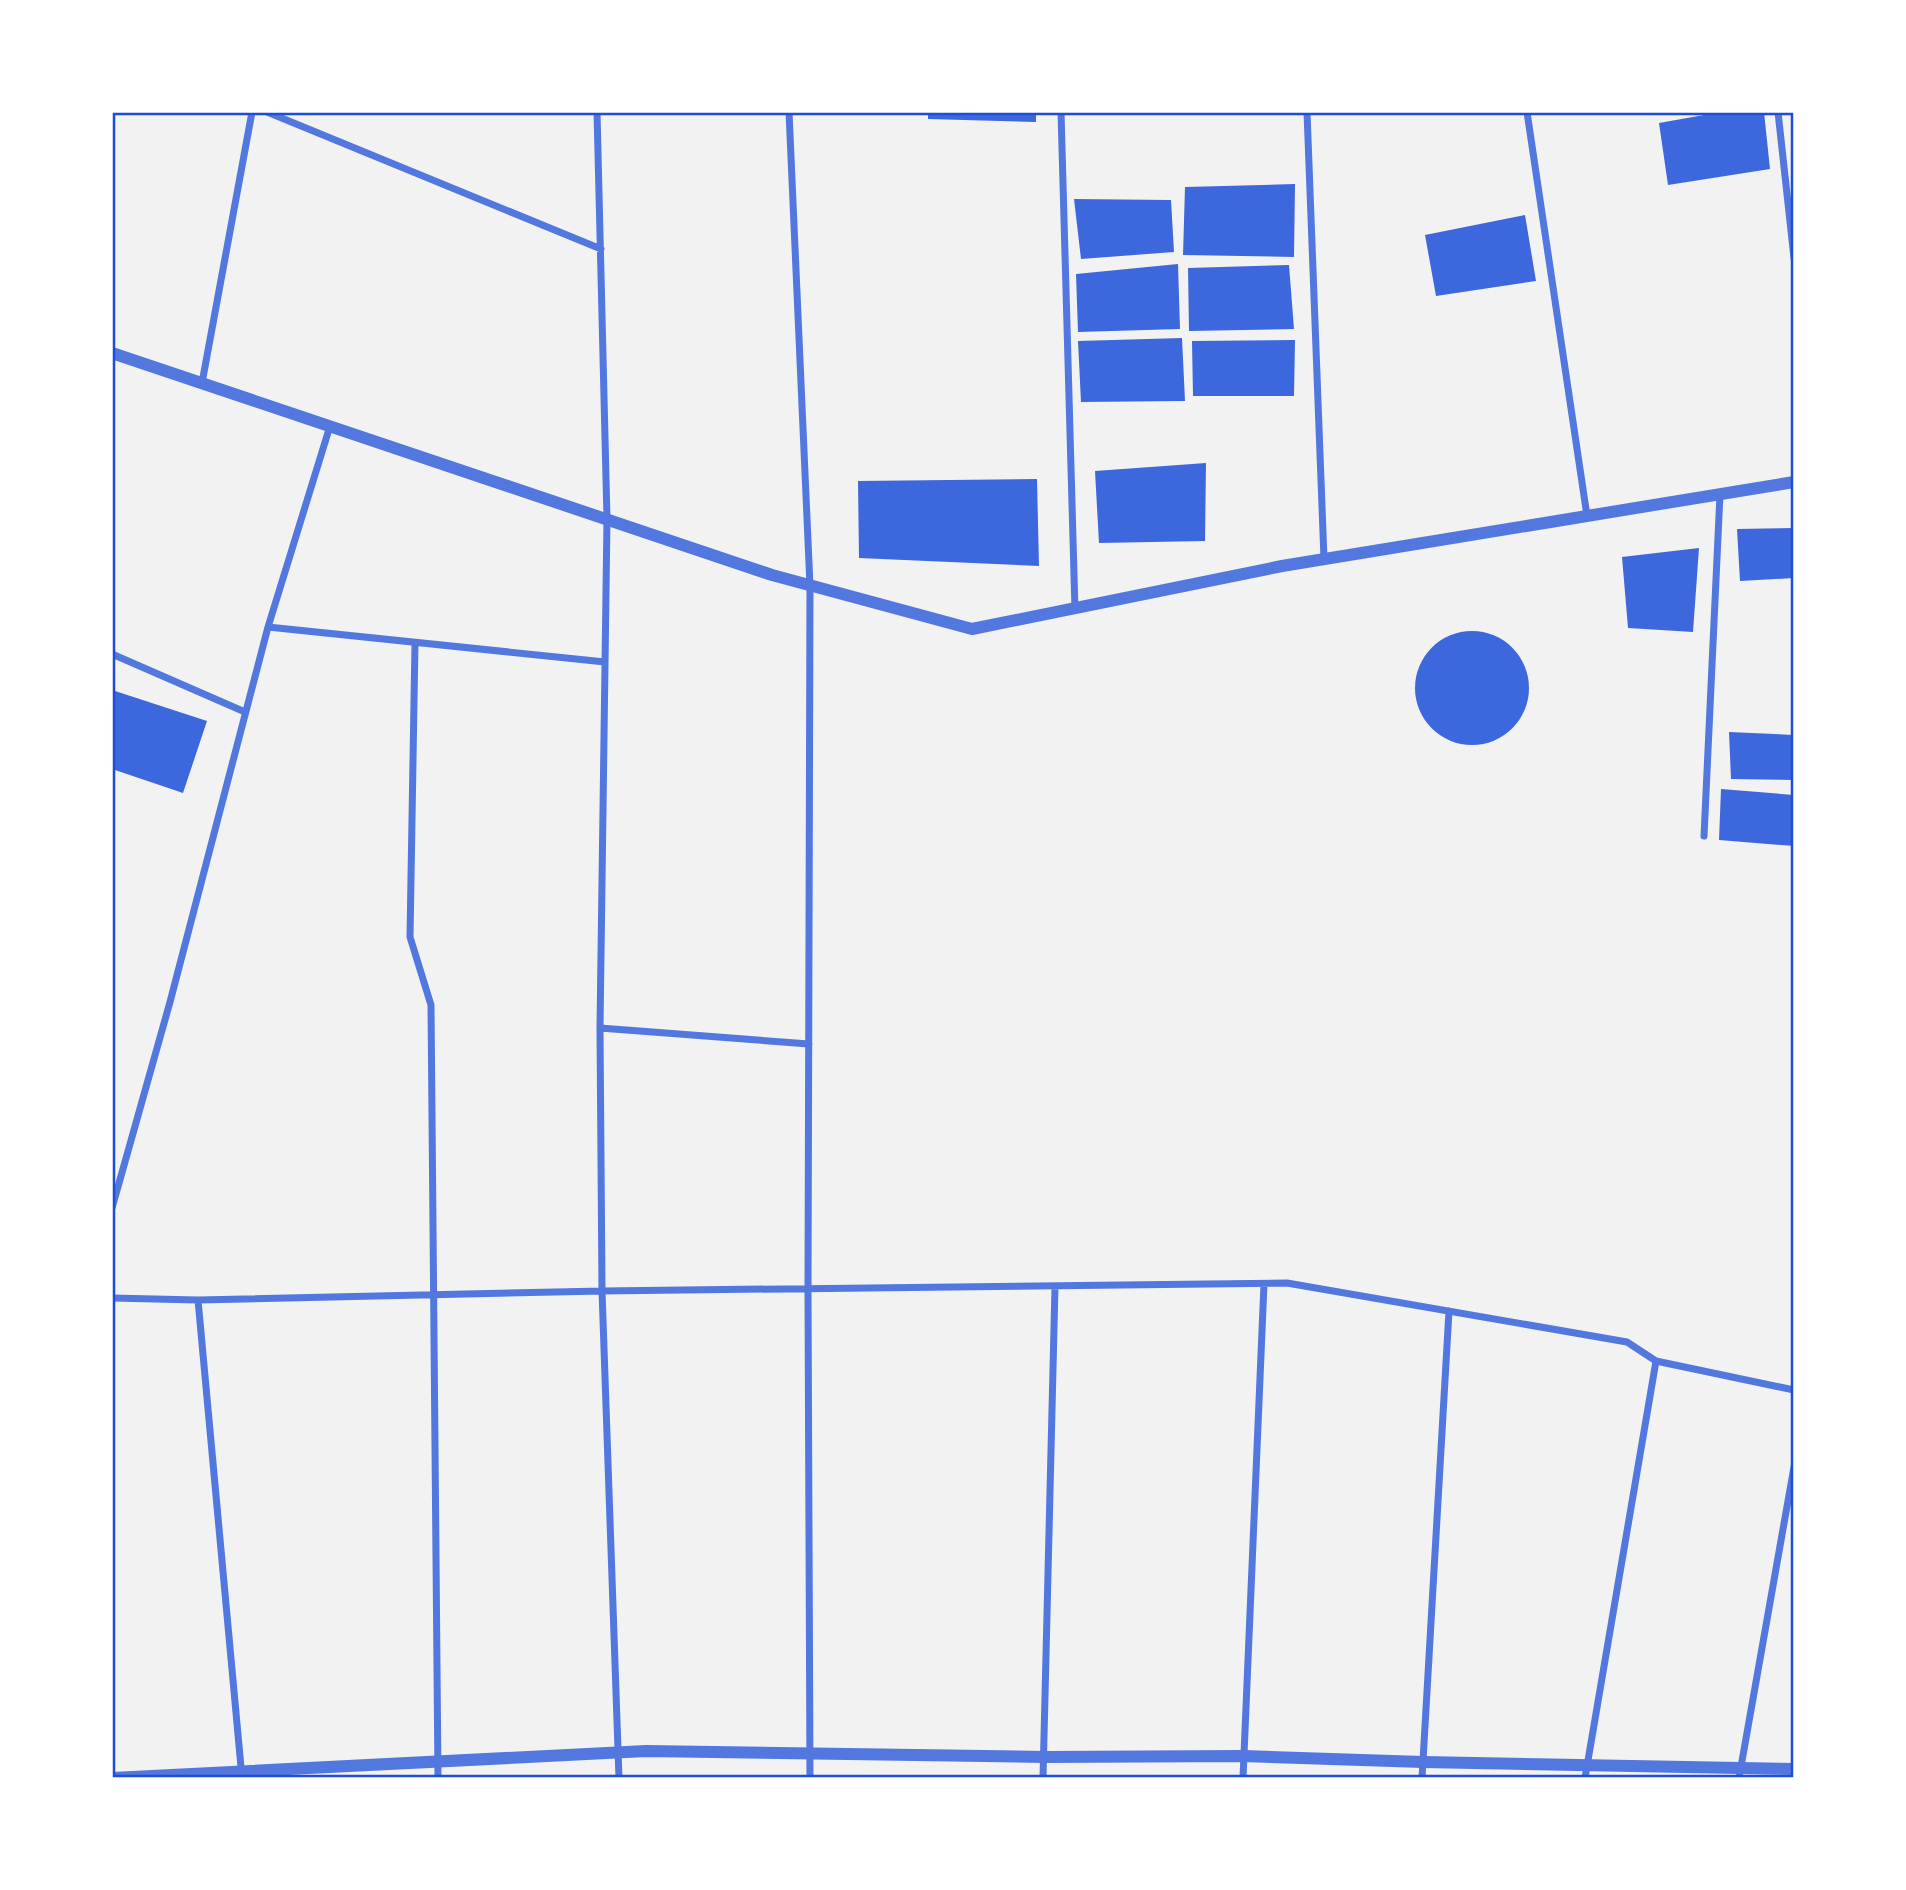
<svg xmlns="http://www.w3.org/2000/svg" width="1906" height="1890" viewBox="0 0 1906 1890" font-family="Mulish,sans-serif">
<style>
.building{fill:#3d67dc}
.lines{fill:none;stroke-linecap:round;stroke-linejoin:round}
.minor{stroke:#5277de;stroke-width:7}
.tertiary{stroke:#5277de;stroke-width:12}
.neatline{fill:none;stroke:#1d4ed8;stroke-width:2.5}
</style>
<rect width="100%" height="100%" fill="#f2f2f2"/>
<path class="building" d="M 928,112 L 1036,112 L 1036,122 L 928,119 Z
M 1721,112 L 1764,112 L 1770,169 L 1668,185 L 1659,123 Z
M 1295,184 L 1294,257 L 1183,255 L 1185,187 Z
M 1074,199 L 1171,200 L 1174,252 L 1081,259 Z
M 1525,215 L 1536,281 L 1436,296 L 1425,235 Z
M 1178,264 L 1180,329 L 1078,332 L 1076,274 Z
M 1289,265 L 1294,329 L 1189,331 L 1188,268 Z
M 1182,338 L 1185,401 L 1081,402 L 1078,341 Z
M 1295,340 L 1294,396 L 1193,396 L 1192,341 Z
M 1206,463 L 1205,541 L 1099,543 L 1095,471 Z
M 1037,479 L 1039,566 L 859,558 L 858,481 Z
M 1794,528 L 1794,578 L 1740,581 L 1737,529 Z
M 1699,548 L 1693,632 L 1628,628 L 1622,557 Z
M1415 688a57 57 0 1 1 114 0a57 57 0 1 1-114 0Z
M 112,690 L 207,721 L 183,793 L 112,769 Z
M 1729,732 L 1794,735 L 1794,780 L 1731,779 Z
M 1721,789 L 1794,795 L 1794,846 L 1719,840 Z"/>
<g class="lines">
<path class="minor" d="M 267,112 L 601,249
M 597,112 L 607,519 L 600,1028 L 602,1291 L 619,1778
M 789,112 L 810,586 L 808,1290 L 810,1778
M 1061,112 L 1075,610
M 1307,112 L 1324,559
M 1527,112 L 1587,516
M 1778,112 L 1794,258
M 202,383 L 252,112
M 330,426 L 268,627 L 605,662
M 415,643 L 410,937 L 431,1005 L 438,1778
M 112,654 L 245,712
M 1704,836 L 1720,494
M 600,1028 L 809,1044
M 112,1208 L 170,1002 L 268,627
M 112,1298 L 198,1300 L 602,1291 L 1287,1283 L 1627,1342 L 1656,1361 L 1794,1390
M 198,1300 L 242,1778
M 1043,1778 L 1055,1287
M 1243,1778 L 1264,1284
M 1422,1778 L 1449,1311
M 1585,1778 L 1656,1361
M 1739,1778 L 1794,1467"/>
<path class="tertiary" d="M 112,353 L 772,575 L 972,629 L 1282,566 L 1794,482
M 112,1778 L 646,1751 L 1044,1757 L 1243,1756 L 1423,1762 L 1794,1769"/>
</g>
<rect width="1906" height="1890" fill="none" stroke="#ffffff" stroke-width="228"/>
<rect x="114" y="114" width="1678" height="1662" class="neatline"/>
</svg>
